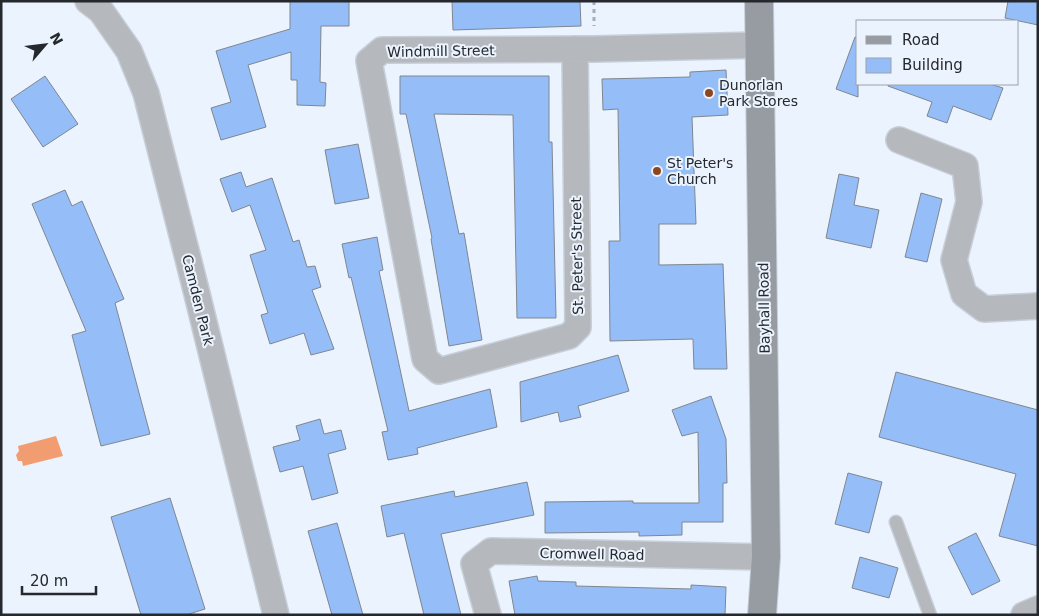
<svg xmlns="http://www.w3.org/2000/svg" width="1039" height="616" viewBox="0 0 1039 616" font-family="'DejaVu Sans',sans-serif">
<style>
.water{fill:#f19d71}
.building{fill:#95bef8;stroke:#7f8690}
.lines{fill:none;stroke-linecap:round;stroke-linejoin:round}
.lane-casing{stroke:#c7ced8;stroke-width:15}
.street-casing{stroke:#c7ced8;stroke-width:28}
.secondary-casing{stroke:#c7ced8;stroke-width:30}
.path{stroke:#a7adb6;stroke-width:3;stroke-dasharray:4 4;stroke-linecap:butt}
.lane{stroke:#b5b8bd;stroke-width:12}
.street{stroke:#b5b8bd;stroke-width:25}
.secondary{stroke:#979ba2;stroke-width:28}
.poi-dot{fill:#8c471f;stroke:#ebf3fe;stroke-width:2}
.labels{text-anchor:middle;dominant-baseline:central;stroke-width:4;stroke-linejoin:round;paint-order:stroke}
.street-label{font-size:14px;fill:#25282c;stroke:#ebf3fe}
.poi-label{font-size:14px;fill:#25282c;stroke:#ebf3fe;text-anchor:start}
</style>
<rect width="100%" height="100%" fill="#ebf3fe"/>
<path class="water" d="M 56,436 L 63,456 L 23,466 L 22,461 L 18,461 L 16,455 L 19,451 L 18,446 Z"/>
<path class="building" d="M 290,1 L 349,1 L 349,26 L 321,26 L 320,82 L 326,83 L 325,106 L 297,105 L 297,80 L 291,80 L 291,52 L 248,65 L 266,127 L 221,140 L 211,108 L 231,102 L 216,51 L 290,29 Z
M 452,1 L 580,1 L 581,26 L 453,30 Z
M 1008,1 L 1038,1 L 1038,25 L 1005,18 Z
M 855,37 L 858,37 L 858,97 L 836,89 Z
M 726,70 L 728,115 L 692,117 L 696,224 L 659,224 L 659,265 L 723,264 L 727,369 L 694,369 L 693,339 L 610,341 L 609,241 L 620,241 L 618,109 L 603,110 L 602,79 L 690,77 L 690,72 Z
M 45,76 L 78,124 L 43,147 L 11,99 Z
M 400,76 L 549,76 L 549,142 L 552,142 L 556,318 L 517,318 L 513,115 L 434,114 L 459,234 L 464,233 L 482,340 L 449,346 L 431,239 L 432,238 L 406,114 L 400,114 Z
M 888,84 L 990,84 L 1003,88 L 991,120 L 953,106 L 947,123 L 927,116 L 932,102 L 888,86 Z
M 358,144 L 369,198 L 335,204 L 325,150 Z
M 241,172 L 246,187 L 272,178 L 293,242 L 299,240 L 307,267 L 315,266 L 321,287 L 312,290 L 334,349 L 311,355 L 304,333 L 270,344 L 261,315 L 268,313 L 250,255 L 266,250 L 250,205 L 232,212 L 220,179 Z
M 839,174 L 859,178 L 854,205 L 879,210 L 871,248 L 826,238 Z
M 65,190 L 72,206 L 82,201 L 124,299 L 115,303 L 150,434 L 101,446 L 72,335 L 86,331 L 32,204 Z
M 921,193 L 942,199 L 927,262 L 905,257 Z
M 377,237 L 383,270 L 379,271 L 409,411 L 490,389 L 497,427 L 417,448 L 418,454 L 388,460 L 382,432 L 388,431 L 351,277 L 349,278 L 342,244 Z
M 618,355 L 629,391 L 578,406 L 581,417 L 560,422 L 558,412 L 521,422 L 520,382 Z
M 896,372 L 1038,410 L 1038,546 L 999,536 L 1016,474 L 879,437 Z
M 711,396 L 726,439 L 727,483 L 723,483 L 723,522 L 682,522 L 682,535 L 639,536 L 639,532 L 545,533 L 545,502 L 633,501 L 633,503 L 699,503 L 698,432 L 682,436 L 672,410 Z
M 320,419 L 324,434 L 341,430 L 346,449 L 328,454 L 338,493 L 312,500 L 303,466 L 280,472 L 273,447 L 300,440 L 296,426 Z
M 848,473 L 882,482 L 869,533 L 835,524 Z
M 527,482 L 534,515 L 441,534 L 461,615 L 424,615 L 404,533 L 387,537 L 381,506 L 454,491 L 455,497 Z
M 170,498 L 205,609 L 186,615 L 141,615 L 111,517 Z
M 337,523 L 363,615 L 332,615 L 308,531 Z
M 976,533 L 1000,581 L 972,595 L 948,547 Z
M 860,557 L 898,568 L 889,598 L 852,588 Z
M 537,576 L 538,581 L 576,582 L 576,586 L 691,589 L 691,585 L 726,587 L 725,615 L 515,615 L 509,581 Z"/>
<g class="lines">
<defs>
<path id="lane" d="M 896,522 L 930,615"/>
<path id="street" d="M 88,1 L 101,11 L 129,51 L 146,93 L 196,290 L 276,615
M 575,49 L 578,327 L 569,336 L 439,371 L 425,359 L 369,61 L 382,50 L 595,49 L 760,45
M 899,140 L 965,166 L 969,202 L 954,260 L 964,294 L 984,309 L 1038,306
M 488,615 L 474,564 L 491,551 L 766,557
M 1024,615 L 1038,609"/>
<path id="secondary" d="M 759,1 L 766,557 L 762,615"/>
</defs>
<use href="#lane" class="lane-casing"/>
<use href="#street" class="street-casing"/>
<use href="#secondary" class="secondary-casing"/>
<path class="path" d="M 594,1 L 594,26"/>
<use href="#lane" class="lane"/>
<use href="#street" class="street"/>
<use href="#secondary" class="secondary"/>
</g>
<g class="poi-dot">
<circle cx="709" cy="93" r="5"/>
<circle cx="657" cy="171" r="5"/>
</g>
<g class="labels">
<g class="street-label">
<text transform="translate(441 51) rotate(-1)">Windmill Street</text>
<text transform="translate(577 256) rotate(-91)">St. Peter's Street</text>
<text transform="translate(198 300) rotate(76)">Camden Park</text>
<text transform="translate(764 308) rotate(-91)">Bayhall Road</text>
<text transform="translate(592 554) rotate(1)">Cromwell Road</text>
</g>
<g class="poi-label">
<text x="719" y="85">Dunorlan<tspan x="719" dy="16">Park Stores</tspan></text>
<text x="667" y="163">St Peter's<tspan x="667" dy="16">Church</tspan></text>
</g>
</g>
<rect width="1039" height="616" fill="none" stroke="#25282c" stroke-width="5"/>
<rect x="856" y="20" width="162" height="65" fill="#ebf3fe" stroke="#9ca2aa"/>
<rect x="866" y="36" width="25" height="8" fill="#979ba2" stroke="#9ca2aa"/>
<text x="902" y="45" font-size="15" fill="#25282c">Road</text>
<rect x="866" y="58" width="25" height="15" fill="#95bef8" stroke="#9ca2aa"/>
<text x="902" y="70" font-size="15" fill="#25282c">Building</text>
<g transform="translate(45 45) rotate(62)" stroke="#ebf3fe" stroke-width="4" paint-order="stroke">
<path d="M0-4L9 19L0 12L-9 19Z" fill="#25282c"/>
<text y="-8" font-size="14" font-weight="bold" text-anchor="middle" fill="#25282c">N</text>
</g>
<path d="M22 586v8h74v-8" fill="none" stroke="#25282c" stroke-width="2.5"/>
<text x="30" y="586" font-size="15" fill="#25282c" stroke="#ebf3fe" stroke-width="4" paint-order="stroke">20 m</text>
</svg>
